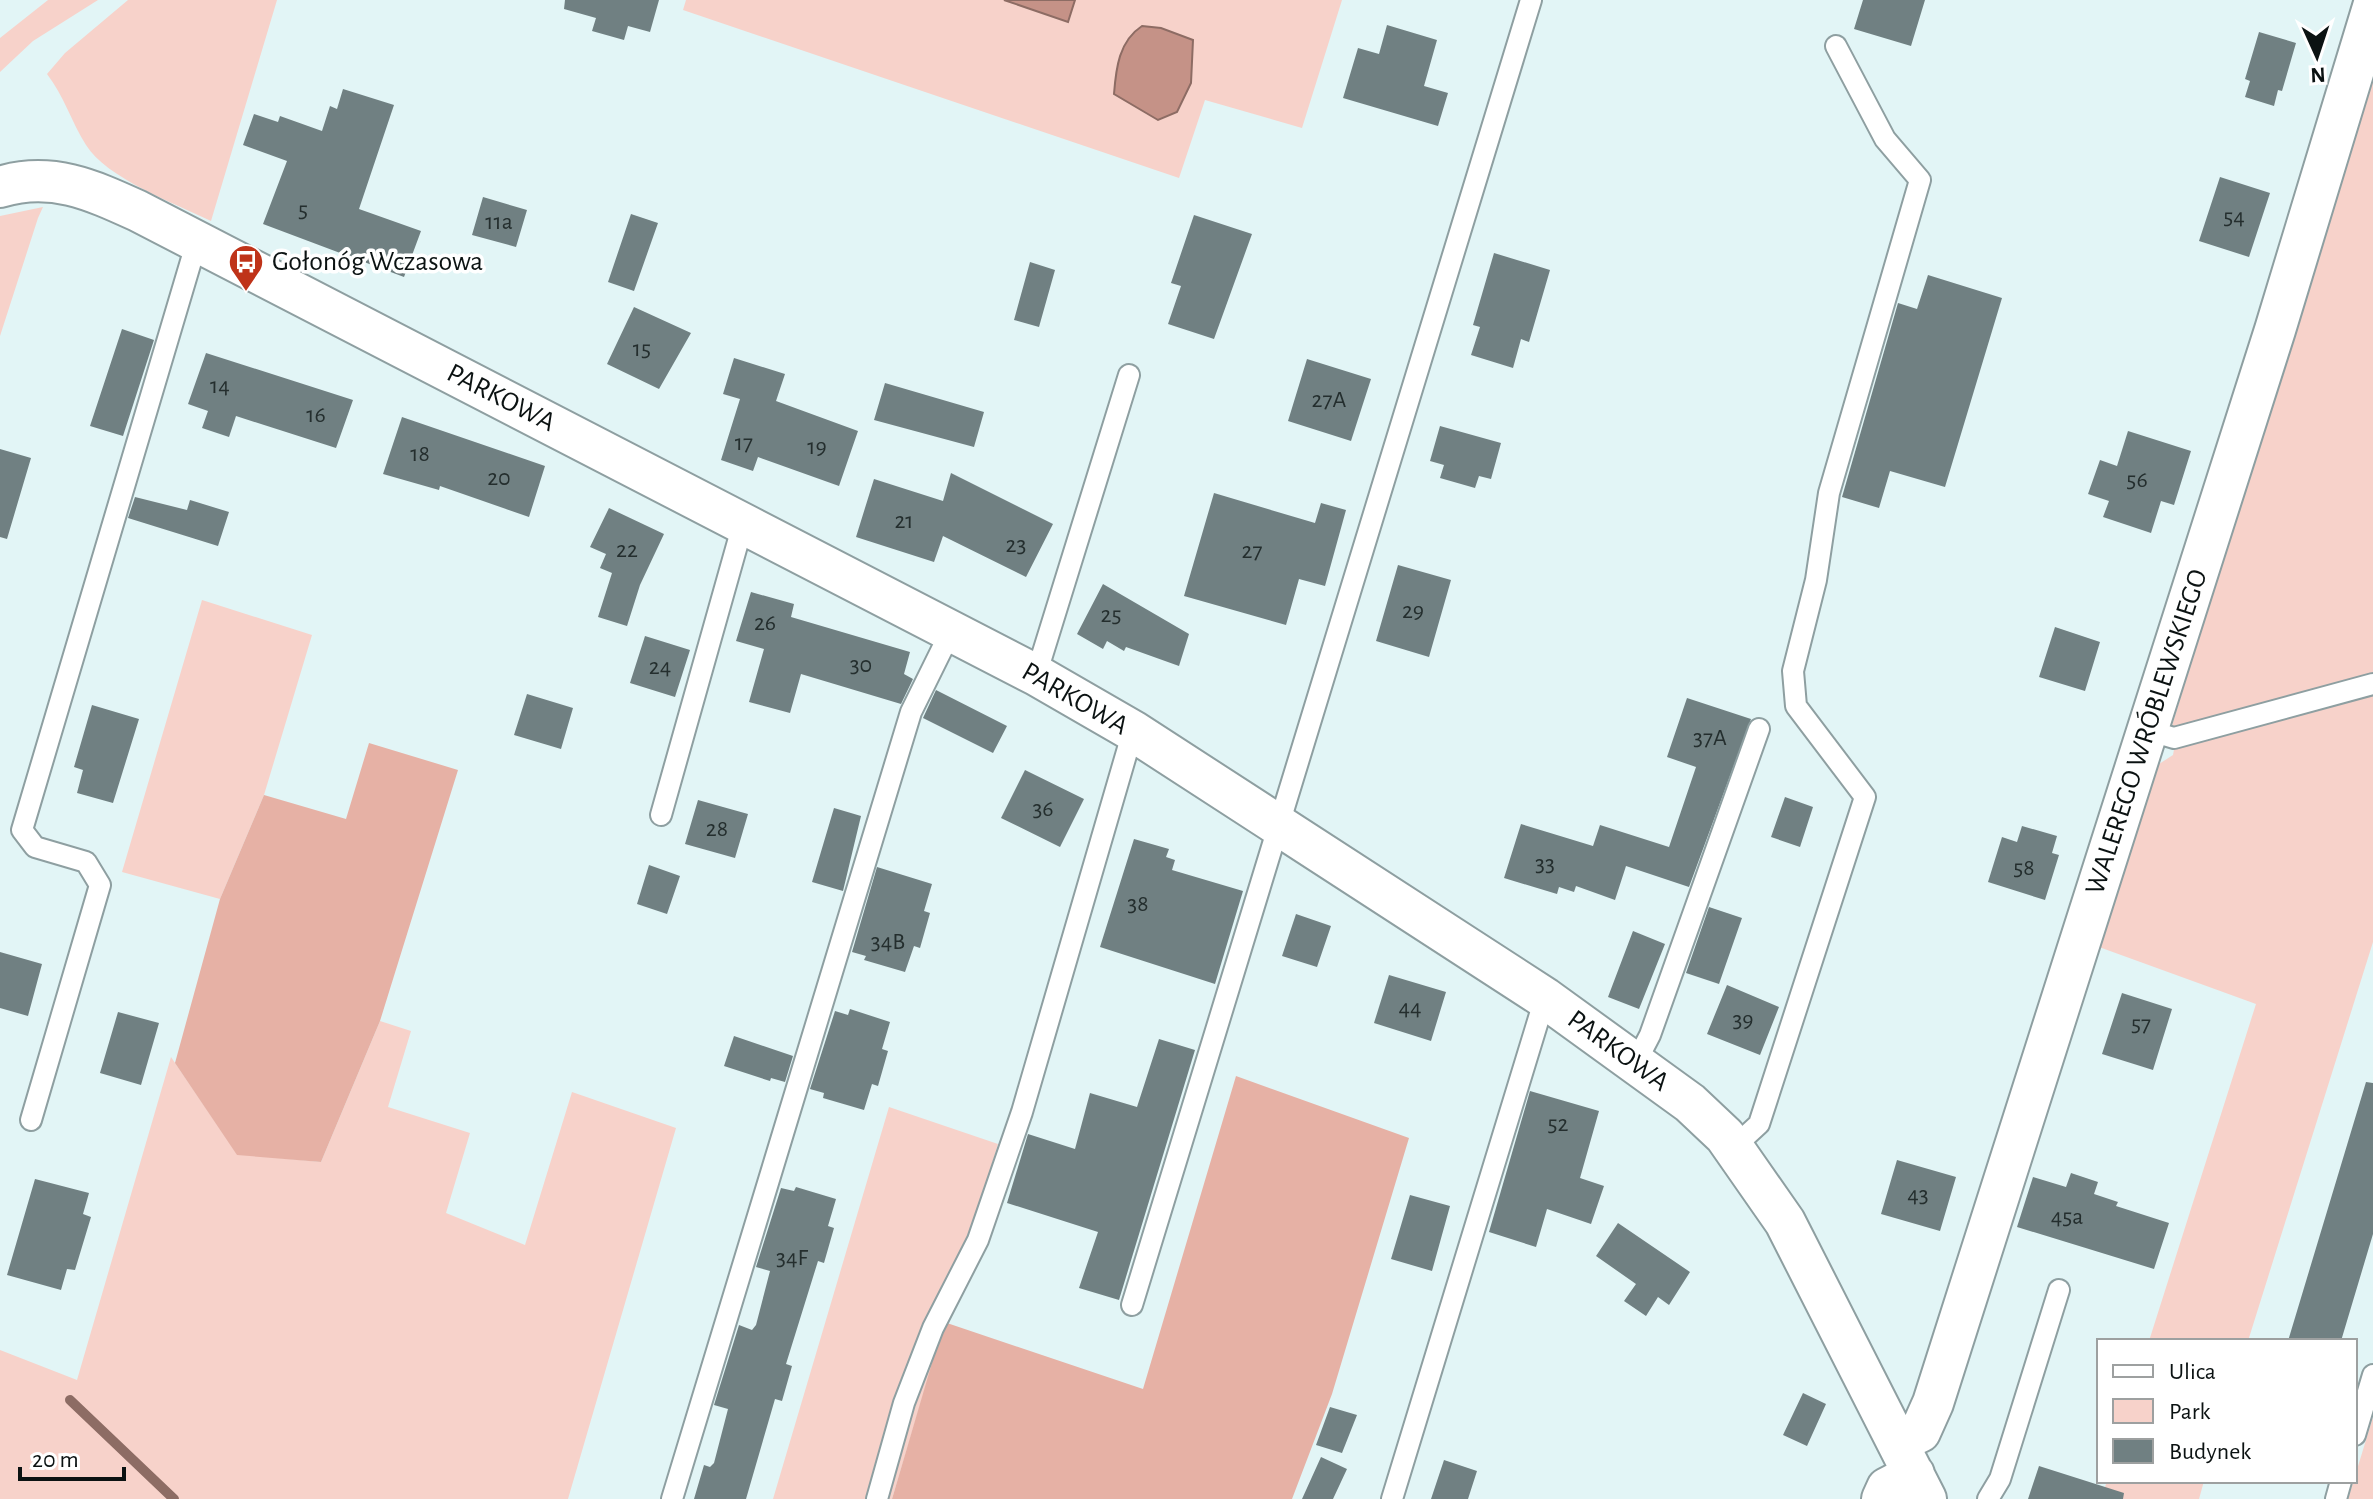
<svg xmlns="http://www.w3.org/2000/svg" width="2373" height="1499" viewBox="0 0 2373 1499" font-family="'Alegreya Sans',sans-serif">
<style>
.green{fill:#f7d2ca}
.forest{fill:#e6b1a5}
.water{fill:#c59287;stroke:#8d6c64;stroke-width:2}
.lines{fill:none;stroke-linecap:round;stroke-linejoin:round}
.stream{stroke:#8d6c64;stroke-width:10}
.building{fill:#708082}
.service-casing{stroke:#8e9fa1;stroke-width:24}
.minor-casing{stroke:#8e9fa1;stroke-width:44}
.service{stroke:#fff;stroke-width:20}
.minor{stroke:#fff;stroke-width:40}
.labels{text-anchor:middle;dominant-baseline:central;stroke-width:7;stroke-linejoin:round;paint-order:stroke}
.number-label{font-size:24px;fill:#242e2e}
.poi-label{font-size:28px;fill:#0b1212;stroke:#fff;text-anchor:start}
.street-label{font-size:28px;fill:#0b1212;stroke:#fff}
</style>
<rect width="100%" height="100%" fill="#e2f5f6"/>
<path class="green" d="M 48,0 L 98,0 L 33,41 L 0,72 L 0,38 Z
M 128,0 L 277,0 L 211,221 C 176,204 106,178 86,145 C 71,121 64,96 47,74 L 65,53 Z
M 686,0 L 1342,0 L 1302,128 L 1205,100 L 1179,178 L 683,10 Z
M 2373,63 L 2373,942 L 2248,1341 L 2149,1341 L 2256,1004 L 2088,943 L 2145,773 L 2173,755 L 2178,728 L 2171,729 Z
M 43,207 L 38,218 L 0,336 L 0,216 Z
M 202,600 L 312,635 L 264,795 L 220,899 L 122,872 Z
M 380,1021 L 411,1031 L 388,1107 L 470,1133 L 446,1213 L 525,1245 L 572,1092 L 676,1128 L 568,1499 L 0,1499 L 0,1350 L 77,1380 L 171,1057 L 237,1154 L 321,1162 Z
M 889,1107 L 998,1144 L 892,1499 L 773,1499 Z
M 2373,1417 L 2373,1499 L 2348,1499 Z
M 2107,1481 L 2204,1481 L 2199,1499 L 2114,1499 L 2102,1496 Z"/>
<path class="forest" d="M 369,743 L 458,770 L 380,1021 L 321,1162 L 237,1155 L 175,1063 L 220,899 L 264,795 L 346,819 Z
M 1236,1076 L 1409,1138 L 1332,1394 L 1292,1499 L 892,1499 L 944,1322 L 1143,1389 Z"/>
<path class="water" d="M 1004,0 L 1075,0 L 1068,22 Z
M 1142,26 L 1161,28 L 1193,40 L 1191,83 L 1177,112 L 1158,120 L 1114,94 C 1116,68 1119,41 1142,26 Z"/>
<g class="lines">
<path class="stream" d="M 70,1400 L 174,1499"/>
</g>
<path class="building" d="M 565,0 L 659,0 L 650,32 L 628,26 L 624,40 L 592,31 L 596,18 L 564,9 Z
M 1863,0 L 1925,0 L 1911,46 L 1854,29 Z
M 1387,25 L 1437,40 L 1424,86 L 1448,93 L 1438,126 L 1343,98 L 1358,48 L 1379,54 Z
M 2259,32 L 2296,43 L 2282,91 L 2278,90 L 2274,106 L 2245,97 L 2250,81 L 2245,79 Z
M 343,89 L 394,105 L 359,209 L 421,231 L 404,277 L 263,224 L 287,161 L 243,145 L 254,114 L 278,122 L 280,116 L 322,131 L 330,106 L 337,109 Z
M 2220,177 L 2270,193 L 2249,257 L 2199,241 Z
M 483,197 L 527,210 L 516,247 L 472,235 Z
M 631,214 L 658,223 L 634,291 L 608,282 Z
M 1194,215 L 1252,234 L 1214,339 L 1168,324 L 1181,286 L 1171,283 Z
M 1494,253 L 1550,270 L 1529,342 L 1521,339 L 1513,368 L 1471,355 L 1480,327 L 1473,325 Z
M 1030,262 L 1055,270 L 1039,327 L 1014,320 Z
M 1928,275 L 2002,298 L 1945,487 L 1890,471 L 1879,508 L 1842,497 L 1898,303 L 1917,309 Z
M 634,307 L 691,333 L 659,389 L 607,364 Z
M 122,329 L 154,340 L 123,436 L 90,426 Z
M 206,353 L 353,400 L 336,448 L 236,416 L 229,437 L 202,428 L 208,411 L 188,404 Z
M 734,358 L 785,374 L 776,401 L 858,431 L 839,486 L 758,457 L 753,471 L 721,460 L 740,399 L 723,394 Z
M 1307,359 L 1371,379 L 1351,441 L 1288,421 Z
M 885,383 L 984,412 L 974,447 L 874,420 Z
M 402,417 L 545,466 L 529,517 L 440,486 L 439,490 L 383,474 Z
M 1440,426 L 1501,443 L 1491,479 L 1479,476 L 1475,488 L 1440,478 L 1444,465 L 1430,461 Z
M 2128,431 L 2191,451 L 2174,505 L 2161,501 L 2151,533 L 2103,517 L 2109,501 L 2088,494 L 2100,460 L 2117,466 Z
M 0,449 L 31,458 L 7,539 L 0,537 Z
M 951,473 L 1053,524 L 1026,577 L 943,536 L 934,562 L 856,537 L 874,479 L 943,501 Z
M 1214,493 L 1315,523 L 1321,503 L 1346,510 L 1325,586 L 1299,579 L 1286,625 L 1184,596 Z
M 135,497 L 187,510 L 190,500 L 229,512 L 218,546 L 128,518 Z
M 609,508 L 664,534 L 640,585 L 627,626 L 598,617 L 612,573 L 600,568 L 606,554 L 590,547 Z
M 1398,565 L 1451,580 L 1429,657 L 1376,641 Z
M 1103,584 L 1189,634 L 1179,666 L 1126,647 L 1124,651 L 1107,641 L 1103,649 L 1077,634 Z
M 751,592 L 794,604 L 791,617 L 910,652 L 904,674 L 913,679 L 901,704 L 801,674 L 790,713 L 749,702 L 764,649 L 736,641 Z
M 2055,627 L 2100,642 L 2085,691 L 2039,677 Z
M 645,636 L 690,650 L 675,697 L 630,683 Z
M 936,690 L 1007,726 L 993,753 L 923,718 Z
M 527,694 L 573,708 L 561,749 L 514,735 Z
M 1687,698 L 1751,719 L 1689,887 L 1626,866 L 1615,900 L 1576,886 L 1574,892 L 1559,887 L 1557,894 L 1504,878 L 1521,824 L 1593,846 L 1600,825 L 1669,847 L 1696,767 L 1667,757 Z
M 92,705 L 139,719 L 113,803 L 77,793 L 83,770 L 74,767 Z
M 1025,770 L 1084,799 L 1060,847 L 1001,818 Z
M 1785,797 L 1813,807 L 1800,847 L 1771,837 Z
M 698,800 L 748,814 L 735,858 L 685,844 Z
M 834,808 L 861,816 L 843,891 L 812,882 Z
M 2022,826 L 2057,836 L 2052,853 L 2059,855 L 2045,900 L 1988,882 L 2002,837 L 2017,842 Z
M 1134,839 L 1169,849 L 1166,857 L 1175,860 L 1172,870 L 1243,891 L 1215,984 L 1100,947 Z
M 649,865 L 680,876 L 667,914 L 637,904 Z
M 877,867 L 932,884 L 924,911 L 930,913 L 920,948 L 914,946 L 905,972 L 864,960 L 866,956 L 852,952 Z
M 1709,907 L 1742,918 L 1719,984 L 1686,973 Z
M 1296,914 L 1331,926 L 1317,967 L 1282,956 Z
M 1633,931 L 1665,944 L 1639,1009 L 1608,997 Z
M 0,952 L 42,964 L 28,1016 L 0,1008 Z
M 1389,975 L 1446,992 L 1431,1041 L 1374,1023 Z
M 1727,985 L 1779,1007 L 1760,1055 L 1707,1034 Z
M 2122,993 L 2172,1009 L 2153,1070 L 2102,1054 Z
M 850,1009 L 890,1022 L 882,1049 L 888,1051 L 878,1086 L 872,1084 L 864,1110 L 823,1098 L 824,1093 L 810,1089 L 835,1011 L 848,1015 Z
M 118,1012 L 159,1023 L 141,1085 L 100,1073 Z
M 734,1036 L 793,1056 L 785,1082 L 771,1078 L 770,1081 L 724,1066 Z
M 1159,1039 L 1195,1050 L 1119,1300 L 1079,1288 L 1098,1232 L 1007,1203 L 1028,1134 L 1075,1149 L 1090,1093 L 1137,1107 Z
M 2366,1082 L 2373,1083 L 2373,1234 L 2341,1341 L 2288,1341 Z
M 1530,1091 L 1599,1111 L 1580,1178 L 1604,1186 L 1591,1224 L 1547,1209 L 1536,1247 L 1489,1232 Z
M 1897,1160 L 1956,1177 L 1940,1231 L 1881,1214 Z
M 2071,1173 L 2098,1182 L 2094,1194 L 2118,1202 L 2116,1206 L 2169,1223 L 2154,1269 L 2017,1227 L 2033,1177 L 2066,1187 Z
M 35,1179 L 89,1193 L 83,1214 L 91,1217 L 75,1270 L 67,1269 L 61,1290 L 7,1275 Z
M 796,1187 L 836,1199 L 828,1226 L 834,1228 L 824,1263 L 818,1261 L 786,1364 L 792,1366 L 782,1401 L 775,1399 L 746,1499 L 694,1499 L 704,1465 L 710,1467 L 714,1463 L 728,1409 L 714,1405 L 739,1325 L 752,1330 L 756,1325 L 770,1271 L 756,1267 L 781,1188 L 794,1191 Z
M 1410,1195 L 1450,1206 L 1432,1271 L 1391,1259 Z
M 1618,1223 L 1690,1272 L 1669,1305 L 1658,1297 L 1646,1316 L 1624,1301 L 1636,1284 L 1596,1256 Z
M 1803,1393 L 1826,1404 L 1807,1446 L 1783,1435 Z
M 1330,1407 L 1357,1415 L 1342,1453 L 1316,1445 Z
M 1321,1457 L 1347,1469 L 1333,1499 L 1302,1499 Z
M 1444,1460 L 1477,1471 L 1468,1499 L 1431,1499 Z
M 2039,1466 L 2124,1493 L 2123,1499 L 2028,1499 Z"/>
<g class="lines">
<defs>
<path id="service" d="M 1036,675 L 1129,375
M 2147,730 L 2174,738 L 2373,684
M 661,815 L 743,524
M 1636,1062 L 1650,1035 L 1759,729
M 31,1120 L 100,885 L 86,862 L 35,847 L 22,830 L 197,241
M 1734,1147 L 1759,1124 L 1865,797 L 1796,706 L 1793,671 L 1816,580 L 1829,493 L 1920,180 L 1885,139 L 1836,46
M 1132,1305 L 1531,0
M 2355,1435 L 2373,1375
M 672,1499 L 911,712 L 951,631
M 877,1499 L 904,1403 L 933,1328 L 978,1240 L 1022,1112 L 1133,731
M 1392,1499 L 1545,998
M 1988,1499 L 2000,1479 L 2059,1290
M 2336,1499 L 2341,1481"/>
<path id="minor" d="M 0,187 C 51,171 92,190 138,211 L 1036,675 L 1133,731 L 1545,998 L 1690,1103 L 1725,1136 L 1785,1222 L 1926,1499
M 1899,1442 L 1920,1432 L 1933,1403 L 2275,330 L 2373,7
M 1882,1499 L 1887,1488 L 1914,1474"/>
</defs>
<use href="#service" class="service-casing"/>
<use href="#minor" class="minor-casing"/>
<use href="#service" class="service"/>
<use href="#minor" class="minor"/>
</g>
<defs>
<symbol id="bus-pin" viewBox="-11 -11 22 30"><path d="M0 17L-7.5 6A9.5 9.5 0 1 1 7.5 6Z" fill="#bf3319" stroke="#fff"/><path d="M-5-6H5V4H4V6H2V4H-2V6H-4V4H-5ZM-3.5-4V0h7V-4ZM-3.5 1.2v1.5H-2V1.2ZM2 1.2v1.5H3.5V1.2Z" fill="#fff"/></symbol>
</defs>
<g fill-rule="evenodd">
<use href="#bus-pin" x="226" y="242" width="40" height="54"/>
</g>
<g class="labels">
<g class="number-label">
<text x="303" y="210">5</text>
<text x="2234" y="217">54</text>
<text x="499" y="222">11a</text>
<text x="642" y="349">15</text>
<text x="220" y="386">14</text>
<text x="1329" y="400">27A</text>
<text x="316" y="415">16</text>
<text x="744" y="443">17</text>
<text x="817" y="447">19</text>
<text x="420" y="454">18</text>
<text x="499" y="478">20</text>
<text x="2137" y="480">56</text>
<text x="904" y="521">21</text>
<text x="1016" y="545">23</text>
<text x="627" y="550">22</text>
<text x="1252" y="551">27</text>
<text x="1413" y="611">29</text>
<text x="1111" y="615">25</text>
<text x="765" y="623">26</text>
<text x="861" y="665">30</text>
<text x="660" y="667">24</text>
<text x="1710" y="738">37A</text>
<text x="1043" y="809">36</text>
<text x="717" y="829">28</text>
<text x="1545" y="864">33</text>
<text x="2024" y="868">58</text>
<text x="1138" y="904">38</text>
<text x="888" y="942">34B</text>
<text x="1410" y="1008">44</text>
<text x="1743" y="1020">39</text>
<text x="2141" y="1024">57</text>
<text x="1558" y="1124">52</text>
<text x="1918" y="1195">43</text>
<text x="2067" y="1217">45a</text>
<text x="792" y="1258">34F</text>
</g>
<g class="poi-label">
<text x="272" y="262">Gołonóg Wczasowa</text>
</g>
<g class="street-label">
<text transform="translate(501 398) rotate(27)">PARKOWA</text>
<text transform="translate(1075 699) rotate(30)">PARKOWA</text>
<text transform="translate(2147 732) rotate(-72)">WALEREGO WRÓBLEWSKIEGO</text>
<text transform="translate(1618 1051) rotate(36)">PARKOWA</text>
</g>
</g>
<rect x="2097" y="1339" width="260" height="144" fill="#ffffff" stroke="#9da0a0" stroke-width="2"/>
<rect x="2113" y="1365" width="40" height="12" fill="#ffffff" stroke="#9da0a0" stroke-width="2"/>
<text x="2169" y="1379" font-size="24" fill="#0b1212">Ulica</text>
<rect x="2113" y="1399" width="40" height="24" fill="#f7d2ca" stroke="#9da0a0" stroke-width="2"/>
<text x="2169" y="1419" font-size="24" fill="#0b1212">Park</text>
<rect x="2113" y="1439" width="40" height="24" fill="#708082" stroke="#9da0a0" stroke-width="2"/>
<text x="2169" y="1459" font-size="24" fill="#0b1212">Budynek</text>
<g transform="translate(2317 56) rotate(177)" stroke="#ffffff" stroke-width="6" paint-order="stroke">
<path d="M0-6L14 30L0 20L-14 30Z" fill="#0b1212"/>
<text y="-12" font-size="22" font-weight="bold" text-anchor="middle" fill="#0b1212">N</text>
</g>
<path d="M20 1467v12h104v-12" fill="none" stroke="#0b1212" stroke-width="4"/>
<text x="32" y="1467" font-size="24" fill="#0b1212" stroke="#ffffff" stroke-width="6" paint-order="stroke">20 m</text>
</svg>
